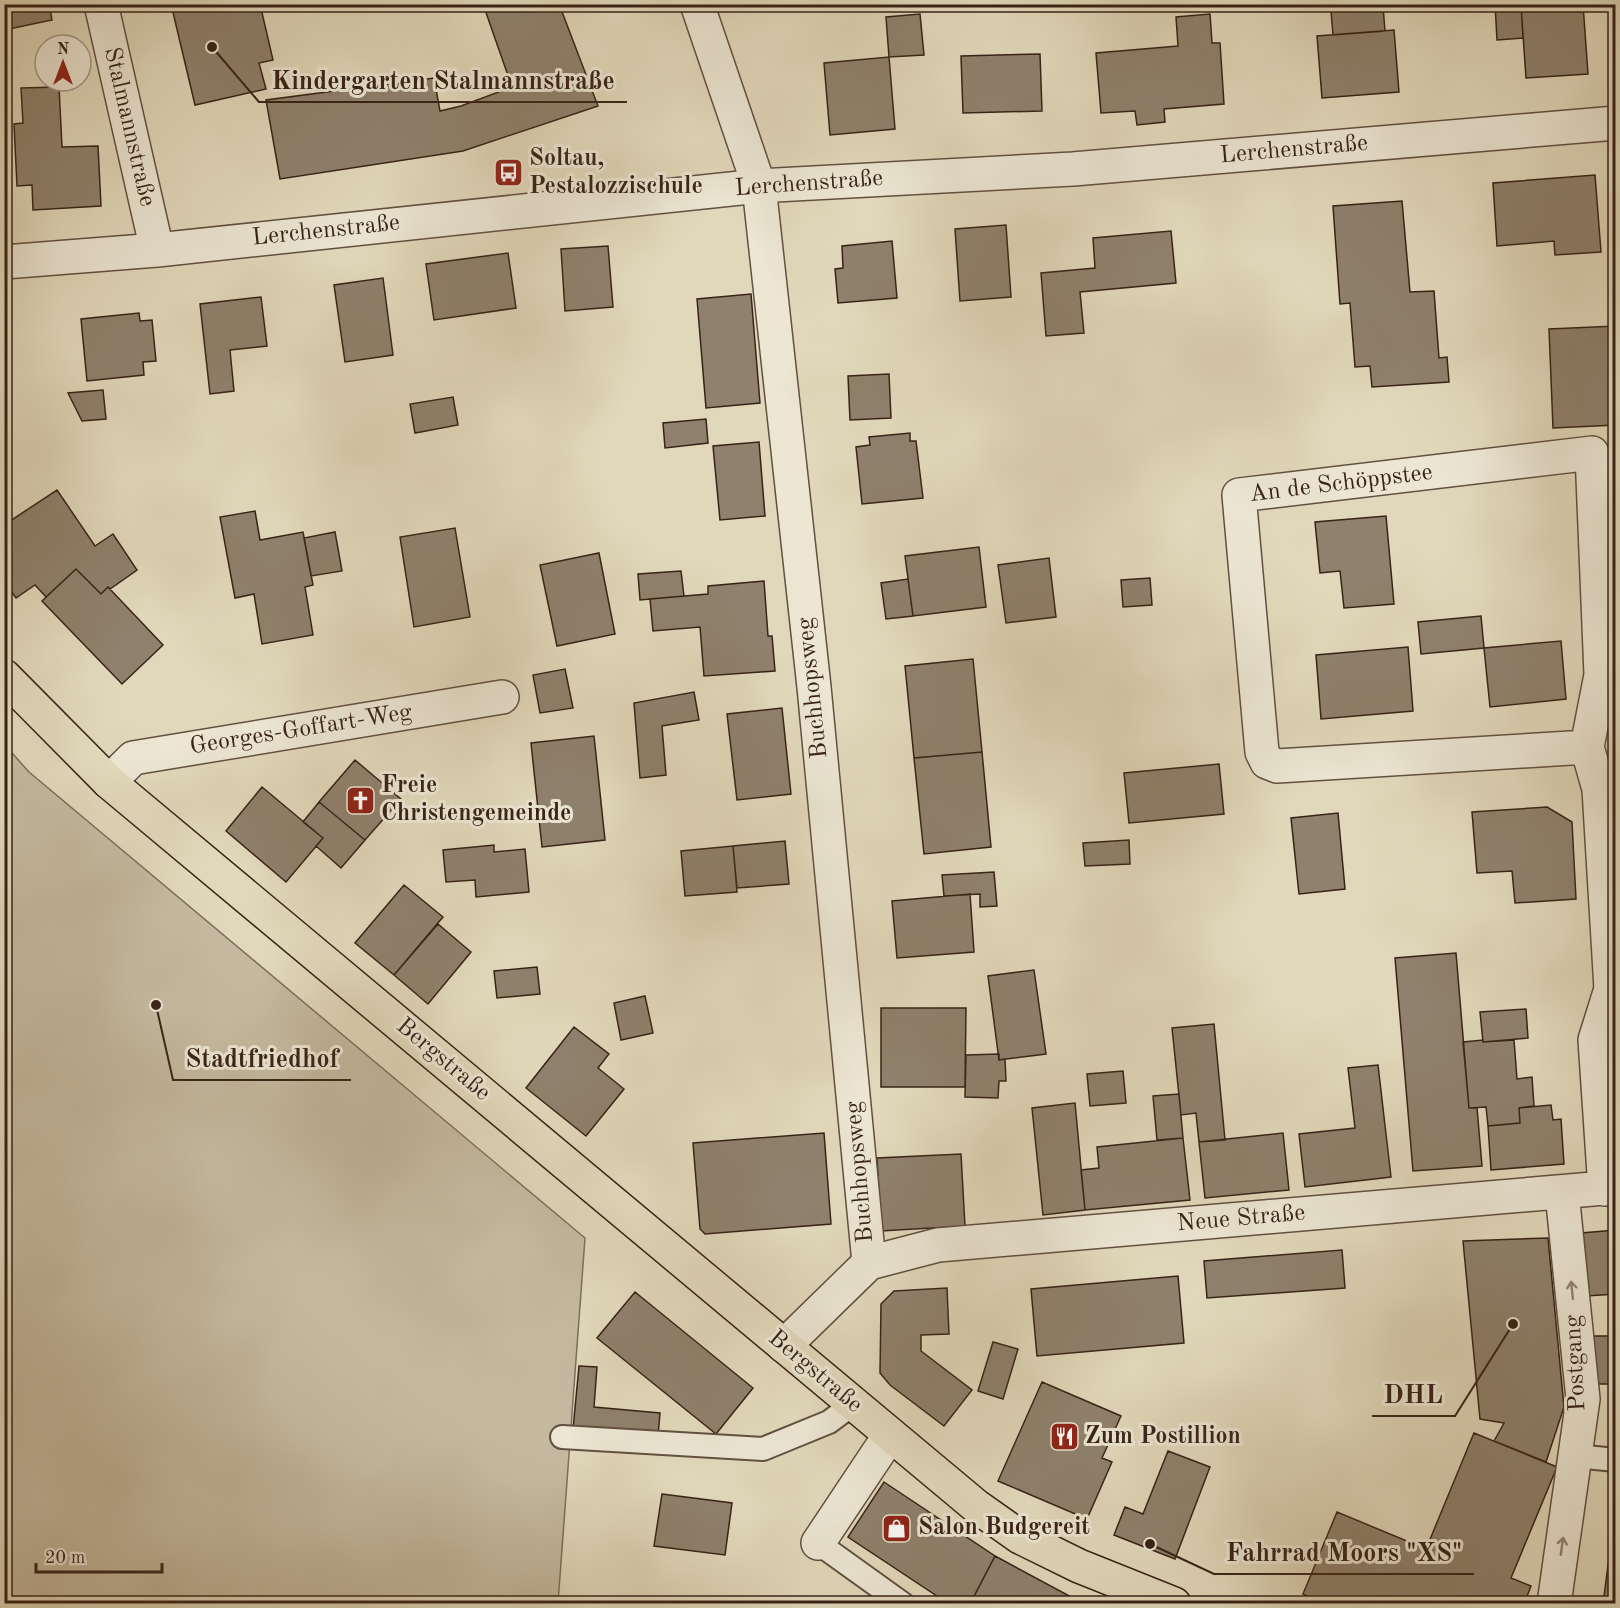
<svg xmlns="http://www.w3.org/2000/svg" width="1620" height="1608" viewBox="0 0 1620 1608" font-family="'Old Standard TT',serif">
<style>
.green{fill:#c4b99f;stroke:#7e6e5b;stroke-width:1.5}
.building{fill:#8f816c;stroke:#372317;stroke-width:1.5}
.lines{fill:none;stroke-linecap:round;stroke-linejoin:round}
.lane-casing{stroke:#625040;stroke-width:26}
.street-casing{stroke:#625040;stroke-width:36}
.primary-casing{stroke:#372317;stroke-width:36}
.lane{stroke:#ece6d3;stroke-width:22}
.street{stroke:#ece6d3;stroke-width:33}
.primary{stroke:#e1d8bb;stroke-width:33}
.oneway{stroke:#928475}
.labels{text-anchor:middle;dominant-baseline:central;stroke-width:6;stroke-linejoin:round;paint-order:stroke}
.street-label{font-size:24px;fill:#372317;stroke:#ece6d3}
.poi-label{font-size:24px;font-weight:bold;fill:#372317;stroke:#ece6d3;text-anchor:start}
.leader{fill:none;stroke:#372317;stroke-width:2}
.callout-dot{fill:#372317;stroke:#ece6d3;stroke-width:2}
.callout-label{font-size:26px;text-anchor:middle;font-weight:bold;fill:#372317;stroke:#ece6d3;stroke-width:6;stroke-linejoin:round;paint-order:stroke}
</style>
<rect width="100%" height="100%" fill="#e1d8bb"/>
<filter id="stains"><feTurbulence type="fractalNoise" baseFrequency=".00333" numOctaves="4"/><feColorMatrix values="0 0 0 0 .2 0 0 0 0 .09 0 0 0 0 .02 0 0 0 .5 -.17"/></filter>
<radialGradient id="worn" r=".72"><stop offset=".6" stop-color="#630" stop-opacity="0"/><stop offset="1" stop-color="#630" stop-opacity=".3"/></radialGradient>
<path class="green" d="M 4,744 L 29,772 L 585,1238 L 558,1603 L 5,1603 Z"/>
<path class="building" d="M 4,4 L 49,4 L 52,20 L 4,30 Z
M 171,4 L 260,4 L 273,60 L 259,63 L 266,89 L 195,105 Z
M 483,4 L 559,4 L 598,106 L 463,151 L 280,179 L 266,100 L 434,78 L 440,111 L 461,106 L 512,87 Z
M 1495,4 L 1521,4 L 1523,38 L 1497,40 Z
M 1583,4 L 1588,74 L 1526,78 L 1521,5 Z
M 1383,6 L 1385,31 L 1333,35 L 1331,11 Z
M 920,14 L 924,55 L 889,57 L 886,17 Z
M 1210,14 L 1212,43 L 1220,43 L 1224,104 L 1164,109 L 1165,122 L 1137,125 L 1135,111 L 1101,113 L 1096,53 L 1178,46 L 1176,17 Z
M 1394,30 L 1399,92 L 1322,98 L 1317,36 Z
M 1040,54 L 1042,111 L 963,113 L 961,56 Z
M 889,57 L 895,129 L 830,135 L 824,63 Z
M 59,87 L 62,147 L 98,146 L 101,206 L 33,210 L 32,185 L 17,186 L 14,124 L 23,123 L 21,88 Z
M 1595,175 L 1601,252 L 1555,255 L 1554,241 L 1497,246 L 1493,183 Z
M 1402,201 L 1410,292 L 1434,291 L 1439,358 L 1447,357 L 1449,382 L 1372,387 L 1370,366 L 1355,367 L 1350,303 L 1340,304 L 1333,206 Z
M 1006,225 L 1011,297 L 960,301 L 955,229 Z
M 1171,231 L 1176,283 L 1080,292 L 1084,333 L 1046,336 L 1041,273 L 1095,268 L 1093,238 Z
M 892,241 L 897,298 L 838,303 L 835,269 L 843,268 L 842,246 Z
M 608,246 L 613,307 L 565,311 L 561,249 Z
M 508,253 L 516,308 L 434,320 L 426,264 Z
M 383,278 L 393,355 L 345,362 L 334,285 Z
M 751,294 L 760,403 L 706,408 L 697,299 Z
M 261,297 L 267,346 L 230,350 L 234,391 L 210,394 L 200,304 Z
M 139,313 L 140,321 L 152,320 L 156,361 L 143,362 L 144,375 L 87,381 L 81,319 Z
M 1616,326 L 1616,425 L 1553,428 L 1549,329 Z
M 889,374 L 891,418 L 850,420 L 848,376 Z
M 103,390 L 106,419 L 82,421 L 68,393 Z
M 453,397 L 458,425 L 415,433 L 410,404 Z
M 706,419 L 708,443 L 665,448 L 663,423 Z
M 910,433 L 910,441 L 916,441 L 923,498 L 862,504 L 856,447 L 870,445 L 869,437 Z
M 759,442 L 765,516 L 720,520 L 713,446 Z
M 57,490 L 95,546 L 113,534 L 137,570 L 110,589 L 108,587 L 101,594 L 76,569 L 46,597 L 35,585 L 16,598 L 4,581 L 4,525 Z
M 255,511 L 260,540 L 303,532 L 313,585 L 305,587 L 313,635 L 262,644 L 254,594 L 235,598 L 220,517 Z
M 1386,516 L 1394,604 L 1344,608 L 1340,571 L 1320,573 L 1315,522 Z
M 455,528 L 470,617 L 414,627 L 400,537 Z
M 335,532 L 342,571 L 311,576 L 304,538 Z
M 979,547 L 986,607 L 913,616 L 905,556 Z
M 599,553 L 615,634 L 557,646 L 540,565 Z
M 1049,558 L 1056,617 L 1006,623 L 998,565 Z
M 76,569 L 101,594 L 108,587 L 163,645 L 122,684 L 42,601 Z
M 681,571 L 684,596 L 640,600 L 638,574 Z
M 1150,578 L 1152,605 L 1123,607 L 1121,580 Z
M 908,579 L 913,616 L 886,619 L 881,583 Z
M 764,581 L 768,636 L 772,636 L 775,671 L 704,676 L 700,627 L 653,631 L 650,599 L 708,594 L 708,586 Z
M 1481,616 L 1484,648 L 1421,654 L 1418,622 Z
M 1561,641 L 1566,699 L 1490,707 L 1484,648 Z
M 1408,647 L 1413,711 L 1321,719 L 1316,655 Z
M 973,659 L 982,752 L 914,758 L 905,666 Z
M 565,669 L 573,708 L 540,713 L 533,675 Z
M 694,692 L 699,720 L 662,726 L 666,775 L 640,778 L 634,703 Z
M 782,708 L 791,794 L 737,800 L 727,714 Z
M 594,736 L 605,840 L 542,847 L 531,743 Z
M 982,752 L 991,847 L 924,854 L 914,758 Z
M 355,760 L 401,799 L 365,840 L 319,802 Z
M 1219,764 L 1224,814 L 1129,823 L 1124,773 Z
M 262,787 L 323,838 L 286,882 L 226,831 Z
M 319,802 L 365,840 L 341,868 L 316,846 L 323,838 L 303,822 Z
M 1547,807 L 1572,822 L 1576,899 L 1515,903 L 1512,871 L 1477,873 L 1472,812 Z
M 1338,813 L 1345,889 L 1299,894 L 1291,818 Z
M 1129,840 L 1130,864 L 1085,866 L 1083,843 Z
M 785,841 L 789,884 L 737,888 L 733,846 Z
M 494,845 L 494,852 L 525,849 L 529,892 L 476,897 L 475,880 L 446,882 L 443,850 Z
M 733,846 L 737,892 L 685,896 L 681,851 Z
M 994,872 L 997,906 L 980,907 L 980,894 L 944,896 L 942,875 Z
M 404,885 L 443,917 L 394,975 L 355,943 Z
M 970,894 L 974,952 L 897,958 L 892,901 Z
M 438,924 L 471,952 L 428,1004 L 394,975 Z
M 1456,953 L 1469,1108 L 1477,1108 L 1482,1166 L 1413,1171 L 1395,958 Z
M 537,967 L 540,994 L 497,998 L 494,971 Z
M 1034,970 L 1046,1054 L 999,1060 L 988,976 Z
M 645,996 L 653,1033 L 621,1040 L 614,1003 Z
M 881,1008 L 966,1008 L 965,1087 L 881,1087 Z
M 1526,1009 L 1528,1038 L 1483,1042 L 1480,1012 Z
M 1214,1024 L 1225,1140 L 1199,1142 L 1196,1113 L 1181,1115 L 1172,1028 Z
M 574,1027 L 609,1054 L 598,1068 L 624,1089 L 586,1136 L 526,1088 Z
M 1483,1040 L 1483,1042 L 1514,1040 L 1517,1079 L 1532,1077 L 1534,1106 L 1519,1108 L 1520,1123 L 1488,1126 L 1486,1107 L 1469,1108 L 1463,1042 Z
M 999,1054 L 999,1060 L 1005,1059 L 1006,1081 L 999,1081 L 998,1098 L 965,1097 L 966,1055 Z
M 1378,1065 L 1391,1177 L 1305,1187 L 1299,1134 L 1355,1128 L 1348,1068 Z
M 1123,1071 L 1126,1103 L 1090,1106 L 1087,1074 Z
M 1179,1094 L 1183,1138 L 1157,1140 L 1153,1096 Z
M 1075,1103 L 1085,1210 L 1043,1215 L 1032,1108 Z
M 1551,1105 L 1553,1120 L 1561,1119 L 1564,1164 L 1491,1170 L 1488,1126 L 1520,1123 L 1519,1108 Z
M 824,1133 L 831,1224 L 705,1234 L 700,1229 L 693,1143 Z
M 1283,1133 L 1289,1190 L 1205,1198 L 1199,1142 Z
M 1183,1138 L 1190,1200 L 1085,1210 L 1081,1170 L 1099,1168 L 1097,1147 Z
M 961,1154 L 965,1226 L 881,1231 L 877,1158 Z
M 1616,1230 L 1616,1294 L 1586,1296 L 1581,1233 Z
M 1548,1238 L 1564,1407 L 1546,1462 L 1494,1441 L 1504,1423 L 1480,1419 L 1463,1241 Z
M 1342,1250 L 1345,1288 L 1207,1298 L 1204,1261 Z
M 1178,1276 L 1184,1343 L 1037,1356 L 1031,1289 Z
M 947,1288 L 949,1334 L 921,1335 L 921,1351 L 972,1390 L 944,1426 L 890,1385 L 880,1373 L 881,1304 L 894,1291 Z
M 635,1292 L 753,1388 L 716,1434 L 597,1338 Z
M 1591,1336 L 1616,1336 L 1616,1384 L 1595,1384 Z
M 993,1342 L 1018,1349 L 1003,1399 L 978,1391 Z
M 579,1366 L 597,1367 L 594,1407 L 660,1413 L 658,1436 L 573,1429 Z
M 1042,1382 L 1121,1416 L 1102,1458 L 1112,1462 L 1087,1519 L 998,1481 Z
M 1474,1433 L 1557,1467 L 1511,1578 L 1531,1586 L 1524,1604 L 1361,1604 L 1345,1597 L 1342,1604 L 1325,1604 L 1303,1594 L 1337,1512 L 1426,1549 Z
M 1168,1451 L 1210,1467 L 1175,1559 L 1114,1535 L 1125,1507 L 1143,1514 Z
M 884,1482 L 995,1556 L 970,1604 L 949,1604 L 848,1537 Z
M 662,1494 L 732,1503 L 725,1555 L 654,1546 Z
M 1613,1527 L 1616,1527 L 1616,1604 L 1603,1604 Z
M 995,1556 L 1075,1599 L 1072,1604 L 970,1604 Z"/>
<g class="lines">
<defs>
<path id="lane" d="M 562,1437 L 763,1449 L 829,1422 L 853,1404
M 1575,1456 L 1616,1460
M 818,1543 L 903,1604"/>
<path id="street" d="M 101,4 L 157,250
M 697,4 L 759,186 L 814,687 L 869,1263
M 4,262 L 157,250 L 759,186 L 1073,169 L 1616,123
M 1587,747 L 1277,766 L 1267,762 L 1262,752 L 1239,495 L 1592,453 L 1601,675 L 1587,747 L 1599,789 L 1611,989 L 1595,1040 L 1605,1189
M 109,782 L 133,758 L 502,697
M 784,1346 L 869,1263 L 938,1245 L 1616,1187
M 818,1543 L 890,1435
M 1554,1604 L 1583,1399 L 1562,1193"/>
<path id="primary" d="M 4,676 L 109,782 L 976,1506 L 1020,1537 L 1079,1566 L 1174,1604"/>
</defs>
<use href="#lane" class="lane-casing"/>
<use href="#street" class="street-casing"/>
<use href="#primary" class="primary-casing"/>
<use href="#lane" class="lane"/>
<use href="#street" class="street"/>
<use href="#primary" class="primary"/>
</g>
<defs><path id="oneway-shaft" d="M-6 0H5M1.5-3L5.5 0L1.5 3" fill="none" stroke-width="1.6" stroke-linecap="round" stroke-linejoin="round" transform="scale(1.5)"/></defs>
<g class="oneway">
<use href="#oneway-shaft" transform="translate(1572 1290) rotate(-96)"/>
<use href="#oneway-shaft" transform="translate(1562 1546) rotate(-82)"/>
</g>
<defs>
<symbol id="bus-square" viewBox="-11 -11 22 22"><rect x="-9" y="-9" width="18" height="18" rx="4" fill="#8f2418" stroke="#ece6d3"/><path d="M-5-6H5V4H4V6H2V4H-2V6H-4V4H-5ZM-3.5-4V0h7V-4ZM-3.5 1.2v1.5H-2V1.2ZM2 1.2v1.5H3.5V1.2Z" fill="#fff"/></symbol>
<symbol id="church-square" viewBox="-11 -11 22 22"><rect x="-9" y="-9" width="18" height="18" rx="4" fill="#8f2418" stroke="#ece6d3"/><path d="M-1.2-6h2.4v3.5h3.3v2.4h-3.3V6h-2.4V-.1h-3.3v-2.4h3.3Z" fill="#fff"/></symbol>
<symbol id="restaurant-square" viewBox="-11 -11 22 22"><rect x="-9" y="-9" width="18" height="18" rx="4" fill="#8f2418" stroke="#ece6d3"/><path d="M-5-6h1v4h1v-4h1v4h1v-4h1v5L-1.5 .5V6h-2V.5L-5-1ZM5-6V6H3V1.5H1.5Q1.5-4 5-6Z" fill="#fff"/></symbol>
<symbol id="shop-square" viewBox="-11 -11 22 22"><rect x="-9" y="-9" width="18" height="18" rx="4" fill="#8f2418" stroke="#ece6d3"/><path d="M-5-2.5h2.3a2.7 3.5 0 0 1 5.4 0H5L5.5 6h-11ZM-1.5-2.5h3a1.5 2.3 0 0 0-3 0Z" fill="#fff"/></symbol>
</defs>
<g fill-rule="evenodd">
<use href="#bus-square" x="492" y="156" width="33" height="33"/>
<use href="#church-square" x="344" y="784" width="33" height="33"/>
<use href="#restaurant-square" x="1048" y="1420" width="33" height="33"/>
<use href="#shop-square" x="880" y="1512" width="33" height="33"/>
</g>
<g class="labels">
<g class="street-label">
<text transform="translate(129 127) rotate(77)">Stalmannstraße</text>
<text transform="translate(1294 150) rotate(-5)">Lerchenstraße</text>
<text transform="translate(809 184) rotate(-4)">Lerchenstraße</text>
<text transform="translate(326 231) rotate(-6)">Lerchenstraße</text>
<text transform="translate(1341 484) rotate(-7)">An de Schöppstee</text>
<text transform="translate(813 688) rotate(-96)">Buchhopsweg</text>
<text transform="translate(301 730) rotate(-9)">Georges-Goffart-Weg</text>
<text transform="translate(443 1060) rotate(40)">Bergstraße</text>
<text transform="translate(860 1172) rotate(-95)">Buchhopsweg</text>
<text transform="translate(1241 1219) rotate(-5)">Neue Straße</text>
<text transform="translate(1576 1363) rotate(-93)">Postgang</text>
<text transform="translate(815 1372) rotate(40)">Bergstraße</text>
</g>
<g class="poi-label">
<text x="529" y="159">Soltau,<tspan x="529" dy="28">Pestalozzischule</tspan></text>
<text x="381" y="786">Freie<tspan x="381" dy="28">Christengemeinde</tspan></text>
<text x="1085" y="1437">Zum Postillion</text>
<text x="918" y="1528">Salon Budgereit</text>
</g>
</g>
<path class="leader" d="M212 47L259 102H627M156 1005L173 1080H351M1513 1324L1455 1416H1372M1150 1544L1214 1574H1474"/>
<g class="callout-dot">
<circle cx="212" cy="47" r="6"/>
<circle cx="156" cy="1005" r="6"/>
<circle cx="1513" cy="1324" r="6"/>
<circle cx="1150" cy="1544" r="6"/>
</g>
<g class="callout-label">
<text x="443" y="89">Kindergarten Stalmannstraße</text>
<text x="262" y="1067">Stadtfriedhof</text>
<text x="1413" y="1403">DHL</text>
<text x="1344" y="1561">Fahrrad Moors "XS"</text>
</g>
<rect width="1620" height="1608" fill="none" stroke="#e1d8bb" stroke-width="24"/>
<rect x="6" y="6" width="1608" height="1596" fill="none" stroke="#372317" stroke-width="3"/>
<rect x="12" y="12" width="1596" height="1584" fill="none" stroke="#372317" stroke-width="1.5"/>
<g transform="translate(63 63)"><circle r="28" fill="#ece6d3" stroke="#a49888" stroke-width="1.5"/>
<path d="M0-4.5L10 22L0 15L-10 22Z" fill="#8f2418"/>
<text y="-9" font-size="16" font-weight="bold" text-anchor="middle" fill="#372317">N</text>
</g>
<path d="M36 1563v9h126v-9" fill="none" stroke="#372317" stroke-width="3"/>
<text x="45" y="1563" font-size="18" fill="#372317" stroke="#ece6d3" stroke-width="4.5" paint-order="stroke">20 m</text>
<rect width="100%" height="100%" filter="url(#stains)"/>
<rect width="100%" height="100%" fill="url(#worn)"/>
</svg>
